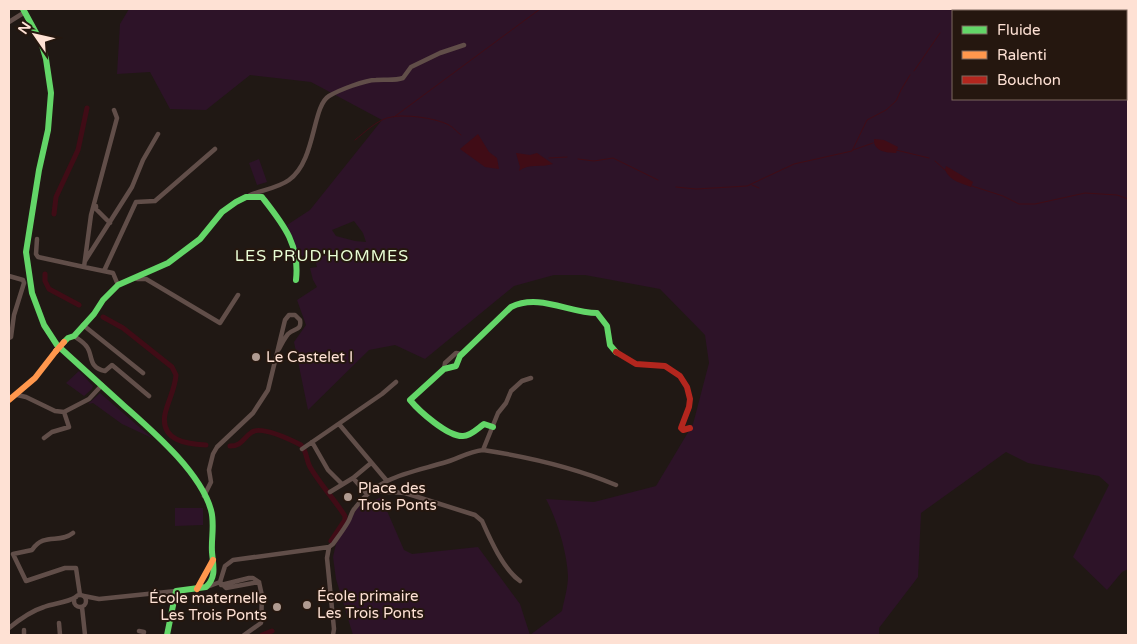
<svg xmlns="http://www.w3.org/2000/svg" width="1137" height="644" viewBox="0 0 1137 644" font-family="'Varela Round',sans-serif">
<style>
.green{fill:#2d1328;fill-rule:evenodd}
.water{fill:#400c16}
.lines{fill:none;stroke-linecap:round;stroke-linejoin:round}
.stream{stroke:#400c16;stroke-width:1}
.canal{stroke:#400c16;stroke-width:5}
.street{stroke:#614e49;stroke-width:4.5}
.fast{stroke:#63d668;stroke-width:6}
.slow{stroke:#ff974d;stroke-width:6}
.jam{stroke:#b3261e;stroke-width:6}
.slow-bridge{stroke:#ff974d;stroke-width:6}
.poi-dot{fill:#b09b91;stroke:#25170f;stroke-width:2}
.labels{text-anchor:middle;dominant-baseline:central;stroke-width:4;stroke-linejoin:round;paint-order:stroke}
.poi-label{font-size:15px;fill:#fee1d4;stroke:#25170f;text-anchor:start}
.neighbourhood-label{font-size:16px;letter-spacing:1px;fill:#e9fed6;stroke:#25170f}
</style>
<rect width="100%" height="100%" fill="#201814"/>
<path class="green" d="M 129,9 L 1128,9 L 1128,569 L 1122,572 L 1107,590 L 1073,557 L 1109,485 L 1099,476 L 1028,463 L 1006,452 L 921,513 L 918,577 L 879,628 L 879,635 L 353,635 L 336,579 L 333,557 L 336,544 L 356,510 L 366,498 L 371,502 L 381,497 L 404,550 L 412,554 L 478,547 L 520,604 L 530,635 L 562,611 C 564,600 568,588 568,576 C 567,552 557,520 546,499 L 594,502 L 656,486 L 693,424 L 709,363 L 705,335 L 660,289 L 585,275 L 554,275 L 514,286 L 425,359 L 395,345 L 369,350 L 308,410 L 294,342 L 306,325 L 297,300 L 317,287 L 313,280 L 310,268 L 317,267 L 315,260 L 310,261 L 308,256 L 302,256 L 295,247 L 287,225 L 310,210 L 382,120 L 311,82 L 250,75 L 206,110 L 170,109 L 150,72 L 117,74 L 120,24 ZM 953,11 L 1126,11 L 1126,99 L 953,99 ZM 354,221 L 363,233 L 366,242 L 355,241 L 336,236 L 332,230 Z
M 259,159 L 267,182 L 257,185 L 249,163 Z
M 79,371 L 93,386 L 92,389 L 84,396 L 66,383 Z
M 100,393 L 152,438 L 122,424 L 93,403 L 88,404 Z
M 175,508 L 203,508 L 203,525 L 175,526 Z"/>
<path class="water" d="M 478,134 L 489,152 L 497,158 L 499,169 L 485,167 L 460,149 Z
M 874,139 L 884,140 L 898,147 L 896,153 C 886,153 873,151 874,139 Z
M 516,153 L 530,155 L 537,153 L 553,164 C 541,168 529,163 519,171 L 520,167 Z
M 946,166 L 973,182 L 971,187 C 961,183 950,181 945,170 Z"/>
<g class="lines">
<path class="stream" d="M 914,71 L 940,33
M 394,117 L 540,9
M 355,140 C 365,132 375,122 387,118 C 402,113 436,118 449,125 C 454,128 457,132 461,135
M 853,150 L 873,143
M 896,150 L 929,158
M 549,158 L 567,157
M 578,159 L 594,161 L 613,158 L 658,180
M 935,161 L 945,170
M 752,185 L 759,188
M 972,186 L 1003,196 L 1019,204 L 1035,204 L 1085,193 L 1117,195 L 1128,199
M 676,187 L 696,189 L 747,186 L 794,164 L 852,151 L 867,120 L 886,110 L 896,101 L 901,90 L 910,75"/>
<path class="canal" d="M 54,214 L 56,197 L 78,150 L 87,108
M 45,274 L 45,281 L 49,289 L 79,305
M 103,317 L 123,328 L 172,367 L 176,375 C 175,389 168,401 165,414 C 160,441 187,444 206,445
M 230,446 C 242,446 243,438 252,432 C 262,426 291,440 301,445 C 307,451 306,460 310,467 C 320,484 334,499 345,516 L 345,520 L 331,541
M 262,635 L 272,631"/>
<path class="street" d="M 9,22 L 25,12
M 114,110 L 117,118 L 91,215 L 84,267 L 113,273 L 118,285
M 250,195 C 262,190 278,188 289,180 C 316,161 312,106 329,96 C 339,90 365,80 376,80 C 385,79 394,81 403,78 L 411,67 L 440,53 L 464,45
M 96,206 L 96,209 L 110,223
M 37,239 L 36,254 L 38,257 L 84,267
M 85,261 L 132,187 L 143,160 L 158,134
M 104,271 L 136,202 L 155,201 L 215,149
M 9,276 L 23,280 L 24,283 L 14,315 L 11,337 L 9,338
M 137,279 L 146,279 L 220,323 L 238,295
M 83,325 L 143,373
M 74,336 C 78,339 84,342 87,347 C 93,355 88,368 105,371 L 112,365 L 149,396
M 444,369 L 445,363 L 456,353 L 462,354
M 17,395 L 26,397 L 55,411 L 64,412 L 89,399 L 102,385
M 339,424 L 387,481
M 44,438 L 52,432 L 69,427 L 64,412
M 312,442 L 328,470 L 342,484
M 302,449 L 382,394 L 396,382
M 483,450 L 498,413 L 506,403 L 511,391 L 522,381 L 531,378
M 353,478 L 367,494
M 371,491 L 405,493 L 475,515 L 482,521 C 490,539 503,569 520,581
M 330,492 L 353,478 L 371,463
M 204,496 L 211,482 L 209,470 L 213,454 L 217,447 L 253,413 L 268,390 L 285,320 L 289,315 L 295,315 L 300,320 C 302,331 294,328 288,334 C 284,339 282,343 279,349
M 73,533 C 59,544 44,532 32,550 L 13,554 L 26,581 L 65,568 L 76,568 L 80,595
M 329,547 L 327,558 L 334,629 L 333,635
M 220,582 L 226,588 L 259,582
M 221,585 L 249,578 L 253,578 L 259,582
M 207,587 L 220,582 L 225,566 L 233,560 L 329,547 L 333,544 C 338,537 344,529 348,522 C 351,517 351,512 355,508 C 377,477 409,473 443,463 C 458,459 467,452 483,450 C 529,457 573,467 616,485
M74 601a6 6 0 1 1 12 0a6 6 0 1 1-12 0Z
M 84,596 L 99,599 L 176,591
M 82,607 L 85,635
M 59,623 L 60,635
M 9,628 C 20,619 31,611 44,607 C 55,603 66,603 76,597
M 24,630 L 24,635
M 139,631 L 144,632 L 143,635
M 244,635 L 261,623 L 262,596 L 259,582"/>
<path class="fast" d="M 23,9 L 41,42 L 46,59 L 51,93 L 48,130 L 39,170 L 26,252 L 32,293 L 44,325 L 57,345 C 79,365 100,384 122,404 C 151,430 200,471 211,510 C 215,524 211,538 212,552 C 213,565 217,577 206,587 L 176,591 L 167,635
M 64,342 L 68,338 L 74,336 L 94,314 L 103,300 L 118,285 L 168,263 L 200,239 L 222,212 L 236,202 L 246,197 L 262,197 C 283,224 300,244 296,280
M 493,427 L 484,424 C 478,428 471,436 463,436 C 448,437 419,411 410,400 L 444,369 L 456,366 L 460,356 L 511,307 C 539,293 569,313 597,313 L 607,326 L 610,345 L 616,352"/>
<path class="slow" d="M 9,400 L 35,378 L 56,351
M 197,589 L 213,560"/>
<path class="jam" d="M 616,352 L 636,364 L 665,366 L 680,376 L 687,387 L 690,399 L 689,407 L 681,428 L 683,430 L 690,428"/>
<path class="slow-bridge" d="M 56,351 L 64,342"/>
</g>
<g class="poi-dot">
<circle cx="256" cy="357" r="5"/>
<circle cx="348" cy="497" r="5"/>
<circle cx="307" cy="605" r="5"/>
<circle cx="277" cy="607" r="5"/>
</g>
<g class="labels">
<g class="poi-label">
<text x="266" y="357">Le Castelet I</text>
<text x="358" y="488">Place des<tspan x="358" dy="17">Trois Ponts</tspan></text>
<text x="317" y="596">École primaire<tspan x="317" dy="17">Les Trois Ponts</tspan></text>
<text x="267" y="598" text-anchor="end">École maternelle<tspan x="267" dy="17">Les Trois Ponts</tspan></text>
</g>
<g class="neighbourhood-label">
<text x="322" y="256">LES PRUD'HOMMES</text>
</g>
</g>
<rect width="1137" height="644" fill="none" stroke="#fee1d4" stroke-width="20"/>
<rect x="952" y="10" width="175" height="90" fill="#25170f" stroke="#7c685e"/>
<rect x="962" y="26" width="25" height="8" fill="#63d668" stroke="#7c685e"/>
<text x="997" y="35" font-size="15" fill="#fee1d4">Fluide</text>
<rect x="962" y="51" width="25" height="8" fill="#ff974d" stroke="#7c685e"/>
<text x="997" y="60" font-size="15" fill="#fee1d4">Ralenti</text>
<rect x="962" y="76" width="25" height="8" fill="#b3261e" stroke="#7c685e"/>
<text x="997" y="85" font-size="15" fill="#fee1d4">Bouchon</text>
<g transform="translate(35 35) rotate(304)" stroke="#25170f" stroke-width="4" paint-order="stroke">
<path d="M0-4L9 19L0 12L-9 19Z" fill="#fee1d4"/>
<text y="-8" font-size="14" font-weight="bold" text-anchor="middle" fill="#fee1d4">N</text>
</g>
</svg>
